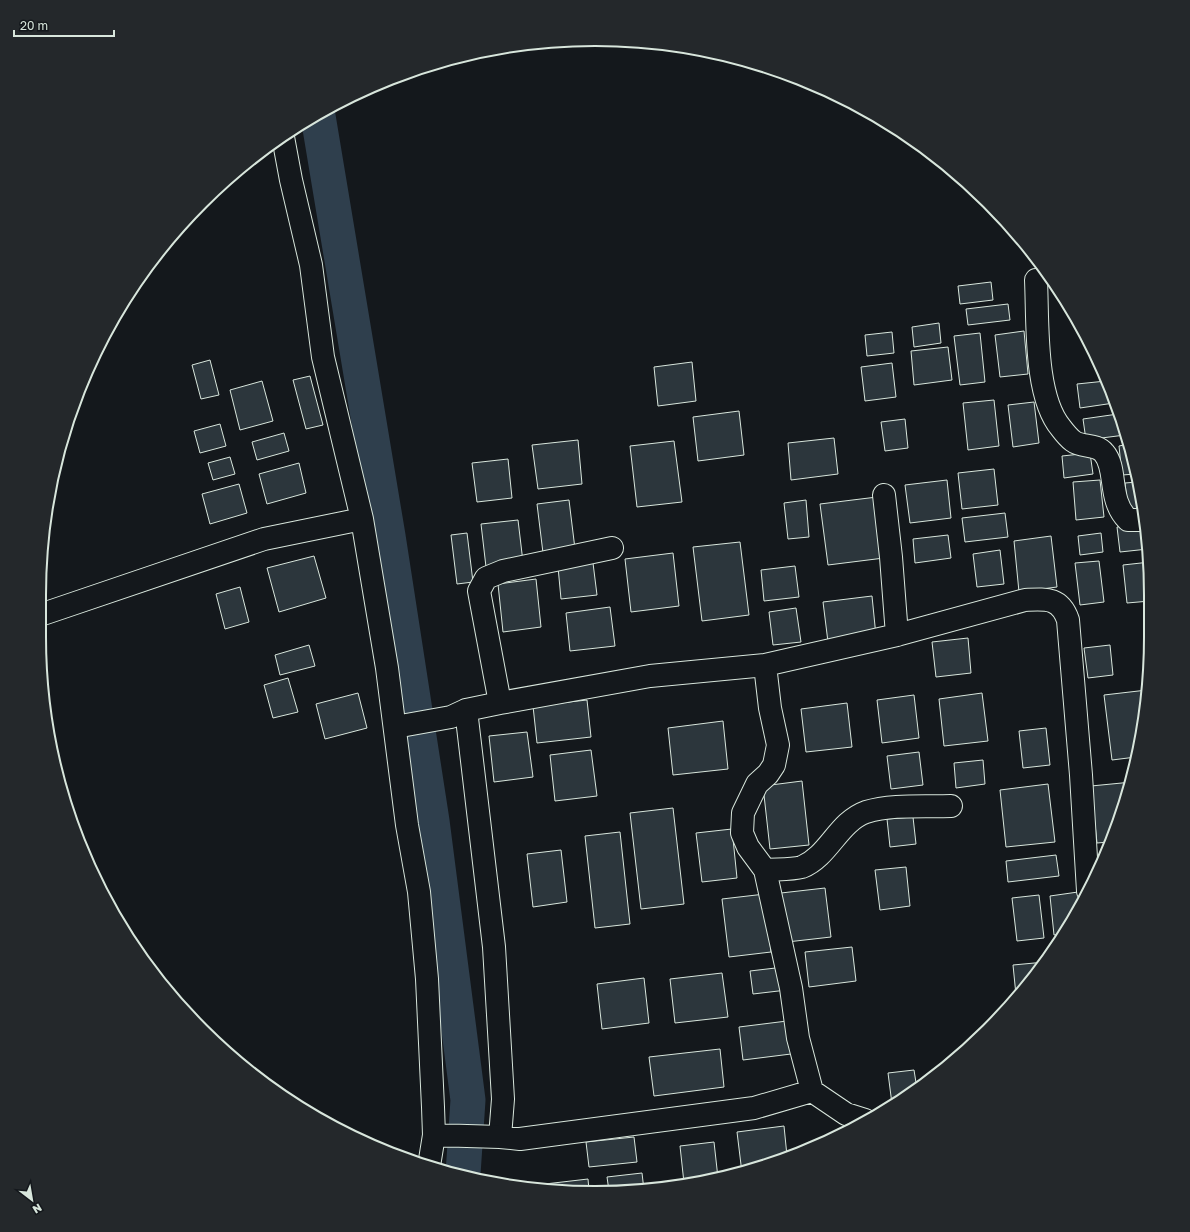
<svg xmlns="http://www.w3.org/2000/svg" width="1190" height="1232" viewBox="0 0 1190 1232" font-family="'Golos Text',sans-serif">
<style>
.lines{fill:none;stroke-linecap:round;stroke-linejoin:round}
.canal{stroke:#2f3f4d;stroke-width:35}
.building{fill:#2c363c;stroke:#d8e6dc}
.minor-casing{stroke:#d8e6dc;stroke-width:24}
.minor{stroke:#14181c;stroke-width:22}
.rim{fill:none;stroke:#d8e6dc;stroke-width:2}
</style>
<rect width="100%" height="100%" fill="#14181c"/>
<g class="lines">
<path class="canal" d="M 318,116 L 388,536 L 432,821 L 468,1100 L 463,1174"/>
</g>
<path class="building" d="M 991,282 L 993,300 L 960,304 L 958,286 Z
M 1008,304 L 1010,320 L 968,325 L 966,309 Z
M 939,323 L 941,343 L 914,347 L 912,327 Z
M 1024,331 L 1028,374 L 1000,377 L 995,335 Z
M 892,332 L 894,353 L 867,356 L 865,335 Z
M 980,333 L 985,382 L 960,385 L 954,336 Z
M 948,347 L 952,380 L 914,385 L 911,351 Z
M 210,360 L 219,395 L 201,399 L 192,365 Z
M 692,362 L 696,401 L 658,406 L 654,367 Z
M 892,363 L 896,397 L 865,401 L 861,367 Z
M 310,376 L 323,425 L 306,429 L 293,380 Z
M 262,381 L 273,421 L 240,430 L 230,390 Z
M 1106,381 L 1114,403 L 1080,408 L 1077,384 Z
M 994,400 L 999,446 L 968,450 L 963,403 Z
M 1034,402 L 1039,443 L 1013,447 L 1008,405 Z
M 739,411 L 744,455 L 698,461 L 693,417 Z
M 1118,414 L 1125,435 L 1086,440 L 1083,419 Z
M 905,419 L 908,448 L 885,451 L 881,422 Z
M 220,424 L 226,446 L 200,453 L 194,431 Z
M 284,433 L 289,451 L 257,460 L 252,442 Z
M 834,438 L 838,474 L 791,480 L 788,443 Z
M 578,440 L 582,484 L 538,489 L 532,445 Z
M 674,441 L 682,502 L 637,507 L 630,446 Z
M 1129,444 L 1136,474 L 1122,475 L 1119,446 Z
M 1090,453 L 1093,474 L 1064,478 L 1062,456 Z
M 230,457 L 235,474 L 213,480 L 208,463 Z
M 508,459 L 512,498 L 477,502 L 472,463 Z
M 299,463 L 306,493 L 267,504 L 259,474 Z
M 994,469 L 998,505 L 962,509 L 958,473 Z
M 947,480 L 951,518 L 910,523 L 905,485 Z
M 1100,480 L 1104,517 L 1076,520 L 1073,482 Z
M 1137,482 L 1143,516 L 1129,518 L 1125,483 Z
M 239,484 L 247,513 L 210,524 L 202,494 Z
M 877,497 L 884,558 L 828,565 L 820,504 Z
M 569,500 L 575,549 L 543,553 L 537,504 Z
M 806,500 L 809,537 L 788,539 L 784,503 Z
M 1005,513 L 1008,537 L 965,542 L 962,518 Z
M 518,520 L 523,562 L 486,567 L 481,524 Z
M 1144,524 L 1148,549 L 1120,552 L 1117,527 Z
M 467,533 L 473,582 L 457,584 L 451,535 Z
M 1101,533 L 1103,552 L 1080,555 L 1078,536 Z
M 948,535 L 951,558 L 915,563 L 913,539 Z
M 1051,536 L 1057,587 L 1019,592 L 1014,541 Z
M 740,542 L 749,615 L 702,621 L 693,547 Z
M 1000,550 L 1004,584 L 977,587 L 973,554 Z
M 673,553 L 679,606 L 631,612 L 625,559 Z
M 314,556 L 326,598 L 279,612 L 267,568 Z
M 1099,561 L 1104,602 L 1080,605 L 1075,563 Z
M 1150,562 L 1150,601 L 1127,603 L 1123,565 Z
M 593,563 L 597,595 L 561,599 L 558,567 Z
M 795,566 L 799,597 L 764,601 L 761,570 Z
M 536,579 L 541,627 L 503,632 L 498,584 Z
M 240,587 L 249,622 L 225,629 L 216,594 Z
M 872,596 L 876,636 L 828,642 L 823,602 Z
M 610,607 L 615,646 L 570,651 L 566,613 Z
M 796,608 L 801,642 L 773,645 L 769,612 Z
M 968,638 L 971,673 L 936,677 L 932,642 Z
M 309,645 L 315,666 L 280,675 L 275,655 Z
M 1110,645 L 1113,675 L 1088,678 L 1084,648 Z
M 288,678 L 298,712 L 273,718 L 264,685 Z
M 1147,690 L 1136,757 L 1112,760 L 1104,695 Z
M 358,693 L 367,728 L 325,739 L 316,704 Z
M 982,693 L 988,741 L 944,746 L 939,699 Z
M 914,695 L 919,738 L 882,743 L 877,700 Z
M 587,700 L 591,737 L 537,743 L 533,706 Z
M 847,703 L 852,747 L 806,752 L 801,709 Z
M 723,721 L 728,769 L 673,775 L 668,728 Z
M 1046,728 L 1050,765 L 1023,768 L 1019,731 Z
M 527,732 L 533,777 L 494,782 L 489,736 Z
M 591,750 L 597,796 L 555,801 L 550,755 Z
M 919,752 L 923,785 L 891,789 L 887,756 Z
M 983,760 L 985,784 L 956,788 L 954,763 Z
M 802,781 L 809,845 L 770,849 L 763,786 Z
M 1132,782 L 1109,842 L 1097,843 L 1091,786 Z
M 1048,784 L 1055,842 L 1006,847 L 1000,790 Z
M 673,808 L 684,904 L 641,909 L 630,813 Z
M 913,817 L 916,844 L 890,847 L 887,819 Z
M 732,829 L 737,878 L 702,882 L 696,833 Z
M 620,832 L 630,924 L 595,928 L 585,836 Z
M 561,850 L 567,902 L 533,907 L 527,854 Z
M 1056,855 L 1059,876 L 1008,882 L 1006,861 Z
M 906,867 L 910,906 L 880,910 L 875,870 Z
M 825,888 L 831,937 L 787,942 L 781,893 Z
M 1085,891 L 1086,896 L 1062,934 L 1054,935 L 1050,896 Z
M 765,894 L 771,952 L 729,957 L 722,899 Z
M 1039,895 L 1044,938 L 1017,941 L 1012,898 Z
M 852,947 L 856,981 L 809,987 L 805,952 Z
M 1045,962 L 1036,976 L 1016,995 L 1013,965 Z
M 784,967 L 787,990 L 753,994 L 750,971 Z
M 722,973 L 728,1017 L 675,1023 L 670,979 Z
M 644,978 L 649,1023 L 602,1029 L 597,984 Z
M 787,1021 L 791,1054 L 743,1060 L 739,1027 Z
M 720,1049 L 724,1087 L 654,1096 L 649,1057 Z
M 914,1070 L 917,1089 L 892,1104 L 888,1073 Z
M 784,1126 L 787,1156 L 742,1173 L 737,1132 Z
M 634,1137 L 637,1162 L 589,1167 L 586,1142 Z
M 714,1142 L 718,1178 L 684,1183 L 680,1146 Z
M 642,1173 L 644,1190 L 632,1192 L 609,1191 L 607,1177 Z
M 588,1179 L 589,1190 L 546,1189 L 545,1184 Z"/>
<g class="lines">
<defs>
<path id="minor" d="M 283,137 L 291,180 L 311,265 L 323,357 L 362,519 L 387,668 L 407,825 L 419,892 L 427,979 L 433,1107 L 434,1135 L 429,1166
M 1036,280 C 1038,321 1034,396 1061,428 C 1064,432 1069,438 1073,441 C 1082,448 1096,443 1104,453 C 1118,469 1107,499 1128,520 L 1143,520
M 884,495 L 891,557 L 897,635
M 40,615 L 264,539 L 362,519
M 765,665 L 770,708 L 778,745 L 774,765 L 768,774 L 757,784 L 743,813 L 742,833 L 748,847 L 765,870 L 791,988 L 798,1038 L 812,1091
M 500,703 L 479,591 L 486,578 L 503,571 L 612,548
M 466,710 L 494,947 L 503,1099 L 500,1137 L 520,1139 L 754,1108 L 812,1091 L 846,1114 L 865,1120
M 395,727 L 451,717 L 466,710 L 500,703 L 650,676 L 765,665 L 897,635 L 1025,600 C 1046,599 1060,597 1068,620 L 1081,775 L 1088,891
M 765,870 C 776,869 791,870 802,867 C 829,856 838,822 866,812 C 892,804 924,807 951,806
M 434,1135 L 500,1137"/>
</defs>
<use href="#minor" class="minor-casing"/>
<use href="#minor" class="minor"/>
</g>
<path d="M0 0H1190V1232H0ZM595 46H595A549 549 0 0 1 1144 595V637A549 549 0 0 1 595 1186H595A549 549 0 0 1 46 637V595A549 549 0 0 1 595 46Z" fill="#24282b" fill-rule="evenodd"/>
<path class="rim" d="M595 46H595A549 549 0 0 1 1144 595V637A549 549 0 0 1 595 1186H595A549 549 0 0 1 46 637V595A549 549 0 0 1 595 46Z"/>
<g transform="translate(32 1200) rotate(149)" stroke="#14181c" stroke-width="3" paint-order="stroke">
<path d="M0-3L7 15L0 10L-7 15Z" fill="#d8e6dc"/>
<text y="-6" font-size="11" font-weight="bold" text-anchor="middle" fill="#d8e6dc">N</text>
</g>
<path d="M14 30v6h100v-6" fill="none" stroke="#d8e6dc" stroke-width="2"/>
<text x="20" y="30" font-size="12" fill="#d8e6dc" stroke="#14181c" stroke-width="3" paint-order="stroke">20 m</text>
</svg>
